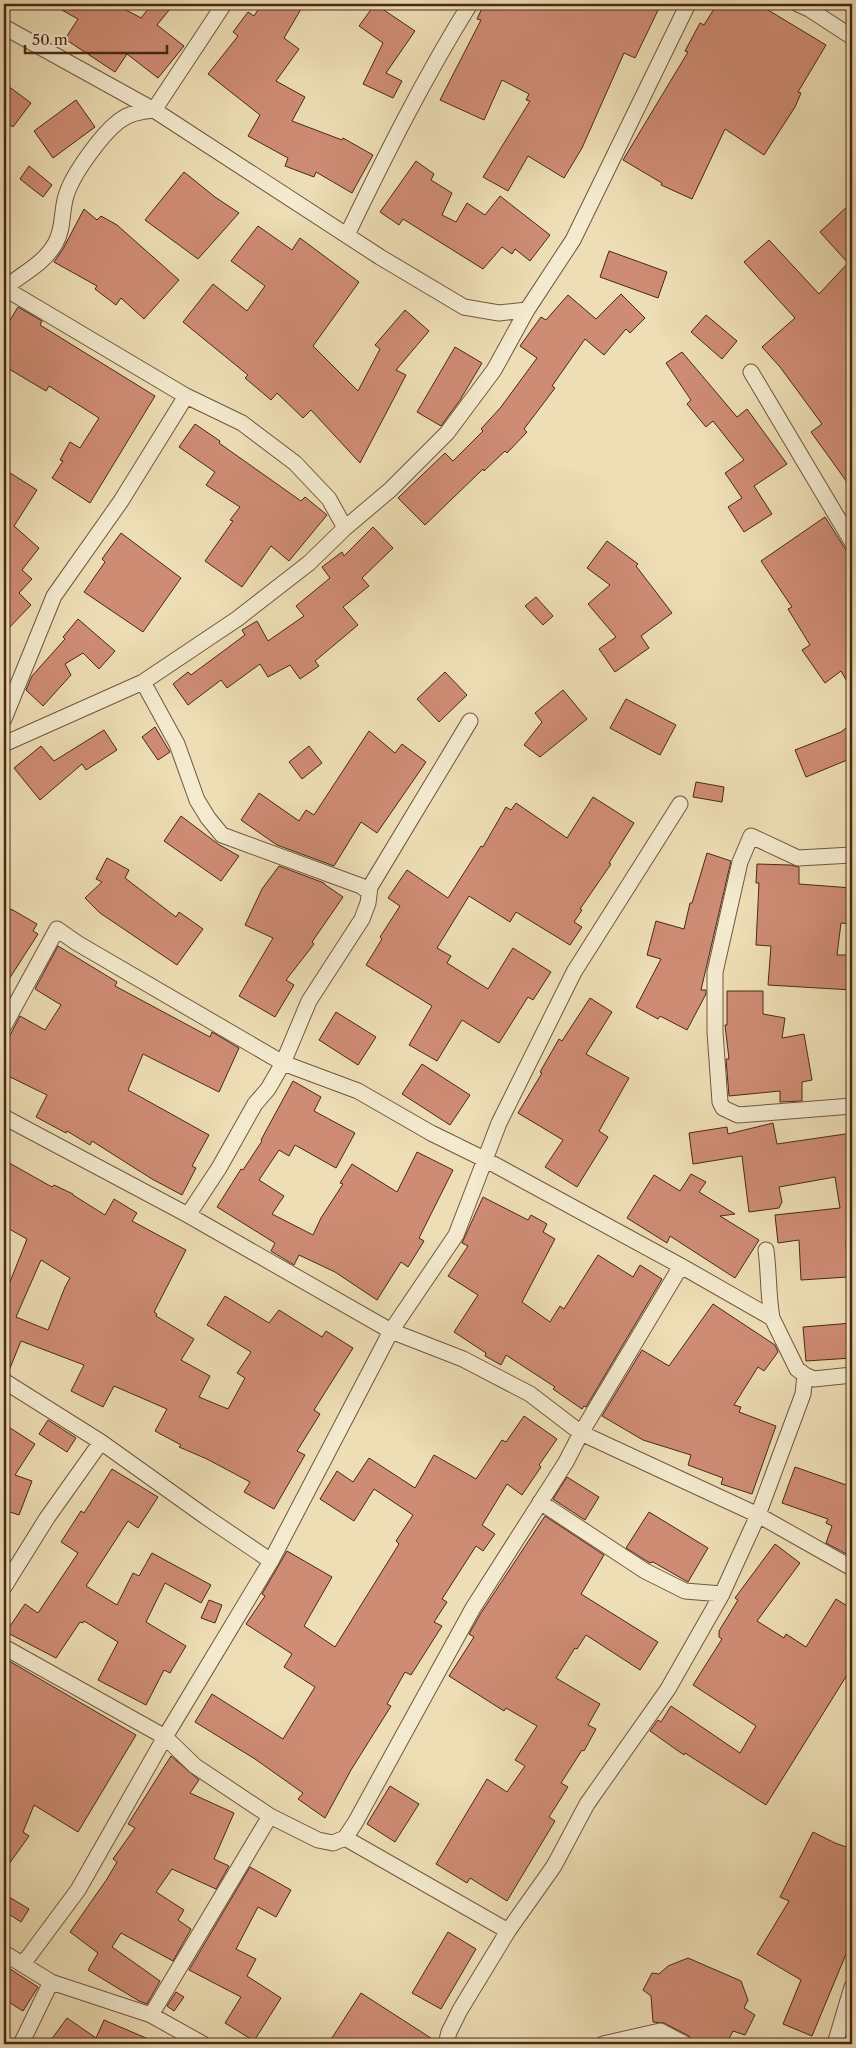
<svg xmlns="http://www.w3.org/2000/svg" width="856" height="2048" viewBox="0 0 856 2048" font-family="'Libre Caslon Text',serif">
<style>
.building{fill:#cf8c75;stroke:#482818;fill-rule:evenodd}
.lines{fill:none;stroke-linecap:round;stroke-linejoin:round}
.street-casing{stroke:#72563f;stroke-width:17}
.street{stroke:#f4eacf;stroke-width:15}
</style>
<rect width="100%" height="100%" fill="#eedeb5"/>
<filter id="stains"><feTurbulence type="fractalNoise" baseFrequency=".004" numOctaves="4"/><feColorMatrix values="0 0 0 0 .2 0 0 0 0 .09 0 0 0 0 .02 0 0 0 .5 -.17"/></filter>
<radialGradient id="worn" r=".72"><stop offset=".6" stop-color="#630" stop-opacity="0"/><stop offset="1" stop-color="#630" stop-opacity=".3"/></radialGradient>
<path class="building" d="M 51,4 L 115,4 L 141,18 L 152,4 L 174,4 L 157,25 L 184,46 L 158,78 L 127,54 L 115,72 L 65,39 L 78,19 Z
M 262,4 L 304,4 L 284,38 L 299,49 L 276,81 L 305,97 L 292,121 L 342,140 L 343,138 L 373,155 L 352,193 L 316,172 L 314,177 L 285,166 L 288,158 L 248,136 L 260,115 L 208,74 L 238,36 L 233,32 L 248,12 L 254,16 Z
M 375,4 L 415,31 L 386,73 L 402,81 L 393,98 L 363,84 L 383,43 L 359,26 Z
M 484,4 L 661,4 L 635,58 L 624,53 L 582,148 L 564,178 L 528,156 L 508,191 L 483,177 L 530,101 L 526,100 L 529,94 L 502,80 L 484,120 L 440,100 L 481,20 L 477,19 Z
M 717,4 L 758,4 L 826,45 L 798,92 L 801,93 L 795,107 L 764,155 L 725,129 L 692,199 L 661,185 L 662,183 L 623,160 L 688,52 L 685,51 L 700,23 L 704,25 Z
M 4,83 L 31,103 L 13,127 L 4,120 Z
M 76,100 L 95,127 L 53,158 L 34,131 Z
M 416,161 L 434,174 L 431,180 L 452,193 L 442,215 L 456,222 L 467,203 L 485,215 L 500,196 L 550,235 L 530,261 L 515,249 L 512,254 L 502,247 L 483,269 L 403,219 L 399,225 L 380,212 Z
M 29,166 L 52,185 L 43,197 L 20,179 Z
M 184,172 L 215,197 L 239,213 L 198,259 L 145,220 Z
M 852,202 L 852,489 L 811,432 L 822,424 L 780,367 L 762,347 L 795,318 L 744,262 L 769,240 L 819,294 L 848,263 L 820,232 Z
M 84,209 L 97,220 L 101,216 L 117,225 L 179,280 L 144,319 L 121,298 L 116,305 L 95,289 L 97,286 L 54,262 L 63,249 Z
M 258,226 L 292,250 L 300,238 L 359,282 L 313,346 L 358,391 L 380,349 L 375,345 L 405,310 L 429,331 L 396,370 L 406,375 L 360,463 L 311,410 L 303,418 L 277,393 L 271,400 L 245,378 L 248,375 L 183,322 L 213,284 L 247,311 L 265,286 L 231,261 Z
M 609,251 L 667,272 L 658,298 L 600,277 Z
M 621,294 L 645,318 L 630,333 L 626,329 L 604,355 L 585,339 L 552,386 L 555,388 L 524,429 L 527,432 L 507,453 L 505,451 L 484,471 L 483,469 L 425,525 L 398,498 L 445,453 L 453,461 L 483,431 L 481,429 L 501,407 L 537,358 L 520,346 L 541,317 L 546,320 L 568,295 L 596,319 Z
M 18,307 L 42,321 L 40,325 L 155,396 L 90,503 L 52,478 L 63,461 L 60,460 L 70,442 L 80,448 L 99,418 L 49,386 L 46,391 L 4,366 L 4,330 Z
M 706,315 L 737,341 L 722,359 L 691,332 Z
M 455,347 L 482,363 L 460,400 L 441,426 L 417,412 Z
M 682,352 L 737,417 L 747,409 L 787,464 L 754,486 L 772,514 L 744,532 L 728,507 L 742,498 L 725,473 L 744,460 L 713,421 L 706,427 L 687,404 L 691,400 L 666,363 Z
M 195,424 L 220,441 L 219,443 L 301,501 L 305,497 L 327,515 L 289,561 L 271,546 L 242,587 L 205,561 L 233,521 L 230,520 L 240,507 L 206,485 L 215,472 L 179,447 Z
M 4,469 L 37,490 L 14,526 L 39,548 L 22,570 L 32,579 L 19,593 L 31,605 L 4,633 Z
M 825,517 L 844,547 L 852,556 L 852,690 L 841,671 L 825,683 L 802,650 L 810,645 L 788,609 L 792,607 L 761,561 Z
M 373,527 L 393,548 L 362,578 L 369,586 L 343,607 L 358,625 L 315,661 L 319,666 L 300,679 L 290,665 L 268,677 L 260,664 L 227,688 L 221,680 L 188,705 L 173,684 L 188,672 L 191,675 L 245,635 L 242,630 L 257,621 L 268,641 L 304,616 L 296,606 L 330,578 L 322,567 L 342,552 L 344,556 Z
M 121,533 L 181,578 L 143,632 L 84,592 L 105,562 L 102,559 Z
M 607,541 L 638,564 L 636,566 L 672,613 L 641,636 L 649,648 L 615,672 L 599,649 L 616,637 L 588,604 L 610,585 L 587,568 Z
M 536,597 L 553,616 L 543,625 L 525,606 Z
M 78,619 L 115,651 L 99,669 L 83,653 L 65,664 L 71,675 L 43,706 L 26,690 L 32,676 L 65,639 L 63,637 Z
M 445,672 L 467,695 L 439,722 L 417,699 Z
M 563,690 L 587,719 L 540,757 L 524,745 L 542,722 L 535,713 Z
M 626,699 L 676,725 L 660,755 L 610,728 Z
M 852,723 L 852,758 L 806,777 L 795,750 L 841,732 Z
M 155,727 L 170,752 L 158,760 L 142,737 Z
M 104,730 L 117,750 L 86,770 L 82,764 L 40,800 L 14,768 L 41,746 L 54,761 Z
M 369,731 L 395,753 L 402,744 L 426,762 L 377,833 L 361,822 L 334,866 L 277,845 L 241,820 L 259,793 L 299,821 L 306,810 L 314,815 Z
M 309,746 L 322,763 L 302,779 L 289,762 Z
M 696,782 L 724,787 L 722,802 L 693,797 Z
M 593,797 L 634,823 L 609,863 L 611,864 L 580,909 L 582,910 L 574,922 L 582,927 L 570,945 L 516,912 L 510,922 L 469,896 L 437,948 L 451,956 L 447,963 L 488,989 L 513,948 L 551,972 L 533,1000 L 528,997 L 499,1043 L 462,1020 L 437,1061 L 409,1045 L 432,1006 L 366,965 L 382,939 L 380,937 L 400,906 L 388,898 L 407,870 L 448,898 L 481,846 L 483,847 L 506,807 L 511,810 L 516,803 L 567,838 Z
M 181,816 L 218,844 L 239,856 L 221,881 L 164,841 Z
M 707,853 L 731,861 L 701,990 L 706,990 L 706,994 L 687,1030 L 660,1016 L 658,1019 L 636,1007 L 661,959 L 647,955 L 656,921 L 684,929 L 690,903 L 692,903 Z
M 107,858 L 129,870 L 125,878 L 176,917 L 179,912 L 203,929 L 177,965 L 100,913 L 85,898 L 102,882 L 96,879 Z
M 757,864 L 790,865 L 799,867 L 799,884 L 852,888 L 852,924 L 841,923 L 837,955 L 852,955 L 852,990 L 768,985 L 771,946 L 756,945 L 759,883 L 756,883 Z
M 279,866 L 324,883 L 324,884 L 343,897 L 312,942 L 314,944 L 286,980 L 294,985 L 275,1017 L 239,996 L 273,938 L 245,925 L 262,889 Z
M 11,909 L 37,924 L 33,931 L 38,934 L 4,987 L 4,921 Z
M 58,946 L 117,982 L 115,986 L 210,1037 L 212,1032 L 239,1048 L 219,1092 L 143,1054 L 128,1090 L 209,1135 L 192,1166 L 196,1168 L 182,1195 L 152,1179 L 92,1141 L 90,1145 L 67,1131 L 66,1133 L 36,1117 L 47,1095 L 4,1074 L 4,1047 L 20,1016 L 45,1030 L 61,1005 L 35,989 Z
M 727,991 L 763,991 L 763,1014 L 785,1018 L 782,1038 L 804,1034 L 812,1080 L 802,1082 L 802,1101 L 780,1102 L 780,1091 L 729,1096 L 726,1059 L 729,1059 L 725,1025 L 727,1025 Z
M 590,998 L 612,1012 L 586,1054 L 629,1078 L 599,1131 L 608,1137 L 577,1187 L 545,1167 L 563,1140 L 518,1113 L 542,1073 L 540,1072 L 559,1039 L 562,1041 Z
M 336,1012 L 376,1037 L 358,1065 L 319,1040 Z
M 422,1064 L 470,1095 L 450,1125 L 402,1094 Z
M 293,1081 L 321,1097 L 314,1111 L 355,1133 L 336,1168 L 295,1145 L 289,1156 L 279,1150 L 259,1180 L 284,1196 L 272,1214 L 313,1235 L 321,1218 L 343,1184 L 340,1183 L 352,1164 L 397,1192 L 417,1152 L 453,1170 L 419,1238 L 424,1241 L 408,1267 L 401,1262 L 377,1300 L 335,1272 L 299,1255 L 294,1265 L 271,1251 L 275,1243 L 217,1207 L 241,1169 L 243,1170 L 262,1141 L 261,1140 Z
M 773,1123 L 777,1144 L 852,1133 L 852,1240 L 846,1241 L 848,1277 L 801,1280 L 799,1240 L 778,1243 L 775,1215 L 840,1208 L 835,1177 L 779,1187 L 782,1202 L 779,1208 L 749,1212 L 742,1156 L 693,1164 L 689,1133 L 727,1127 L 728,1134 Z
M 4,1160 L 52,1187 L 54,1185 L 73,1194 L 73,1195 L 105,1215 L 114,1199 L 137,1213 L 132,1221 L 186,1250 L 154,1312 L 157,1314 L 156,1316 L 194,1339 L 181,1360 L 210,1376 L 199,1397 L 228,1409 L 245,1378 L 237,1373 L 251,1352 L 207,1325 L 225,1296 L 269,1323 L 279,1310 L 322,1337 L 326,1331 L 353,1348 L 314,1410 L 320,1414 L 297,1451 L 305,1455 L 274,1509 L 244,1492 L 250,1482 L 207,1459 L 179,1447 L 181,1445 L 155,1431 L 167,1409 L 114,1386 L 103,1407 L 71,1391 L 84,1365 L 21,1341 L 8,1373 L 4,1372 L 4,1297 L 27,1239 L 4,1226 ZM 41,1260 L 70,1278 L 65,1287 L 48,1330 L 16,1317 Z
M 691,1174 L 706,1182 L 699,1192 L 735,1214 L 720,1216 L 759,1240 L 735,1278 L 670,1236 L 667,1243 L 627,1218 L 654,1175 L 680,1191 Z
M 483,1197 L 528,1220 L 531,1215 L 547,1224 L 543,1232 L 555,1239 L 522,1302 L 550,1322 L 560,1306 L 564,1309 L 598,1255 L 633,1277 L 640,1265 L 662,1279 L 586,1407 L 584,1406 L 582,1409 L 553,1389 L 555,1387 L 506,1355 L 501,1365 L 485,1356 L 486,1353 L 454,1332 L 478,1295 L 448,1276 L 468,1246 L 462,1243 Z
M 713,1304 L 775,1345 L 778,1352 L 764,1371 L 758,1367 L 734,1405 L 741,1407 L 739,1412 L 776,1426 L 752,1494 L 721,1484 L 723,1478 L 688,1465 L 691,1455 L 643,1440 L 602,1416 L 642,1350 L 669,1366 Z
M 852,1323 L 852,1358 L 806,1361 L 803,1327 Z
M 524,1416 L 557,1439 L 539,1465 L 541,1467 L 522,1495 L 507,1484 L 482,1525 L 495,1534 L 483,1551 L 476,1546 L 442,1599 L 447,1602 L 434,1622 L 442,1626 L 411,1675 L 405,1672 L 387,1704 L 391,1706 L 351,1770 L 325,1818 L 298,1799 L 303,1793 L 255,1759 L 195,1722 L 212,1694 L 283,1739 L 315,1687 L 284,1667 L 292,1654 L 246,1624 L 265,1596 L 262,1594 L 287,1551 L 332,1577 L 304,1626 L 335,1647 L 399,1544 L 396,1541 L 413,1515 L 374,1489 L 354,1521 L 320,1499 L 337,1471 L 353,1482 L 369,1458 L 415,1488 L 434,1455 L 476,1479 L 502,1440 L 506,1442 Z
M 48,1420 L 76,1438 L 67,1452 L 39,1434 Z
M 4,1424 L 35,1444 L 15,1475 L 32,1481 L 19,1515 L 4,1510 Z
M 795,1467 L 852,1487 L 852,1557 L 826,1543 L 832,1526 L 826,1523 L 828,1519 L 782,1503 Z
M 112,1469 L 158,1497 L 138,1528 L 128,1521 L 86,1586 L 117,1605 L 133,1573 L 139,1576 L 152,1553 L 211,1585 L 201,1603 L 165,1583 L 146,1622 L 186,1646 L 170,1673 L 164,1670 L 146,1705 L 98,1680 L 118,1642 L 84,1621 L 83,1623 L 80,1622 L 56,1658 L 6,1632 L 25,1604 L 38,1613 L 78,1553 L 61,1542 L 81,1511 L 84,1513 Z
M 567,1477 L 599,1497 L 585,1520 L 553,1499 Z
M 649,1512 L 708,1548 L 688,1582 L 653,1562 L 650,1563 L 626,1548 Z
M 545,1516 L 604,1555 L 581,1594 L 658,1642 L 640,1670 L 586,1635 L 577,1649 L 575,1648 L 556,1678 L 600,1704 L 588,1725 L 596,1729 L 584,1751 L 582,1750 L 561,1783 L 568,1787 L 549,1817 L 555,1821 L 507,1901 L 470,1878 L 467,1883 L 436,1864 L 487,1779 L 507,1792 L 525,1766 L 515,1760 L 537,1726 L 506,1708 L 504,1711 L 449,1676 L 474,1637 L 469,1634 L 481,1613 Z
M 775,1544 L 800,1563 L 757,1621 L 784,1638 L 786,1634 L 806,1647 L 836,1599 L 852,1609 L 852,1667 L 766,1805 L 685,1753 L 684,1755 L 650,1731 L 658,1720 L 661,1722 L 671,1706 L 740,1753 L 756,1726 L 693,1685 L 722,1639 L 719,1637 L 719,1631 L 738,1600 L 735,1598 Z
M 209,1600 L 222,1605 L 215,1623 L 201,1618 Z
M 4,1658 L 136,1735 L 78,1832 L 34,1805 L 23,1832 L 29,1836 L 4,1871 Z
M 171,1756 L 199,1780 L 190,1793 L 234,1813 L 214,1859 L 229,1866 L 216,1889 L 172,1869 L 156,1892 L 184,1910 L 178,1920 L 191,1929 L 173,1961 L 121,1933 L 112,1947 L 160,1981 L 147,2004 L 139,2001 L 88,1970 L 98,1953 L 70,1932 L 107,1879 L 117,1862 L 113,1859 L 135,1828 L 128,1824 Z
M 390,1786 L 419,1804 L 395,1842 L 367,1824 Z
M 813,1832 L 835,1843 L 852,1849 L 852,1924 L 847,1940 L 851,1942 L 812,2036 L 783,2024 L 801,1980 L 757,1954 L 789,1901 L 780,1897 Z
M 250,1867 L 291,1890 L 276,1917 L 258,1907 L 236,1949 L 256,1959 L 247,1976 L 281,1998 L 254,2041 L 225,2023 L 241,1997 L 189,1970 Z
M 4,1894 L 29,1909 L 21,1922 L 4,1911 Z
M 448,1932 L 476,1949 L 441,2009 L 412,1993 Z
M 688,1958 L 741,1981 L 748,2000 L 744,2008 L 755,2015 L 745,2035 L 733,2031 L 726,2044 L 694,2044 L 689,2036 L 664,2023 L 653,2022 L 651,1996 L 643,1990 L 652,1973 L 659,1974 L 668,1966 Z
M 4,1965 L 38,1987 L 23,2011 L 4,1999 Z
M 176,1992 L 184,1997 L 174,2011 L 167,2006 Z
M 361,1993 L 437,2042 L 437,2044 L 328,2044 Z
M 67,2018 L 96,2038 L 104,2020 L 160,2044 L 48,2044 Z"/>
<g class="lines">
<defs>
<path id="street" d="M 798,4 L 809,9 L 852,37
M 4,27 L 154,110 L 380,257 L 464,307 L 499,313 L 527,310
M 347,235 C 385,156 424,78 470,4
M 4,288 L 186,396 L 242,423 L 295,463 L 329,499 L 345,528
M 4,289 C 21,274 43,265 55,244 C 64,229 61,212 66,196 C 72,175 101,135 119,121 C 129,113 141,111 154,110 L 224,4
M 751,372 L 852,542
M 143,682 L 177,744 L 197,800 L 208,818 L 222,835 L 361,886 L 365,889 L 370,887 L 368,903 L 362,919 L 309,1001 L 283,1063 L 268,1089 L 255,1104 L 219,1168 L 188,1215
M 4,719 L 54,596 L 121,501 L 186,396
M 4,744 L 143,682 L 237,619 L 309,563 L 345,528 L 390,490 L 447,433 L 494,370 L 527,310 L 573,240 L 688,4
M 852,855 L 798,858 L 751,836 L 740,862 L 715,972 L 715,1032 L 720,1102 L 723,1108 L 738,1115 L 852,1106
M 370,887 L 470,721
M 4,1026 L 57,929 L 77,943 L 283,1063 L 358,1091 L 431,1133 L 486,1160 L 681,1266 L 772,1318 L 797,1369 L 805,1375 L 814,1379 L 852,1375
M 4,1117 L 188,1215 L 391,1331 L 463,1359 L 530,1394 L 581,1433 L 758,1515 L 852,1568
M 766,1250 C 769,1273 768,1295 772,1318
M 4,1381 L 101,1442 L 206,1517 L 271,1561
M 540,1502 L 645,1571 L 685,1591 L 722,1594
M 4,1587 L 47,1518 L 101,1442
M 4,1647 L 165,1737 L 195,1766 L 270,1816 L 318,1840 L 333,1843 L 345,1838 L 355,1823 L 473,1608 L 566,1462 L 581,1433 L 681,1266
M 345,1838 L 508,1931
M 4,1953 L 51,1982 L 151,2015 L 203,2044
M 23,1964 L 78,1890 L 165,1737 L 271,1561 L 391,1331 L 456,1235 L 499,1123 L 574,972 L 680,804
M 151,2015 L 270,1816
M 21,2044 L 51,1982
M 446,2044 L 449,2032 L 460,2010 L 508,1931 L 554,1866 L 587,1804 L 668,1689 L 722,1594 L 758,1515 L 803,1394 L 805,1375
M 603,2044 L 660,2031 L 685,2044
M 835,2044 L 852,1987"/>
</defs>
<use href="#street" class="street-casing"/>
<use href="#street" class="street"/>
</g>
<rect width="856" height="2048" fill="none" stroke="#eedeb5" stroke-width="20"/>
<rect x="5" y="5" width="846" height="2038" fill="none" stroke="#482818" stroke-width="2.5"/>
<rect x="10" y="10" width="836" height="2028" fill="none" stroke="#482818"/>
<path d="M25 45v8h142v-8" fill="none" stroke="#482818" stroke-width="2.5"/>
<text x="32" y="45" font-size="15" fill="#482818" stroke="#f4eacf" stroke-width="4" paint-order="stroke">50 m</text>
<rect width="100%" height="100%" filter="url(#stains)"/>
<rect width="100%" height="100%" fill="url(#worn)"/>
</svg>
